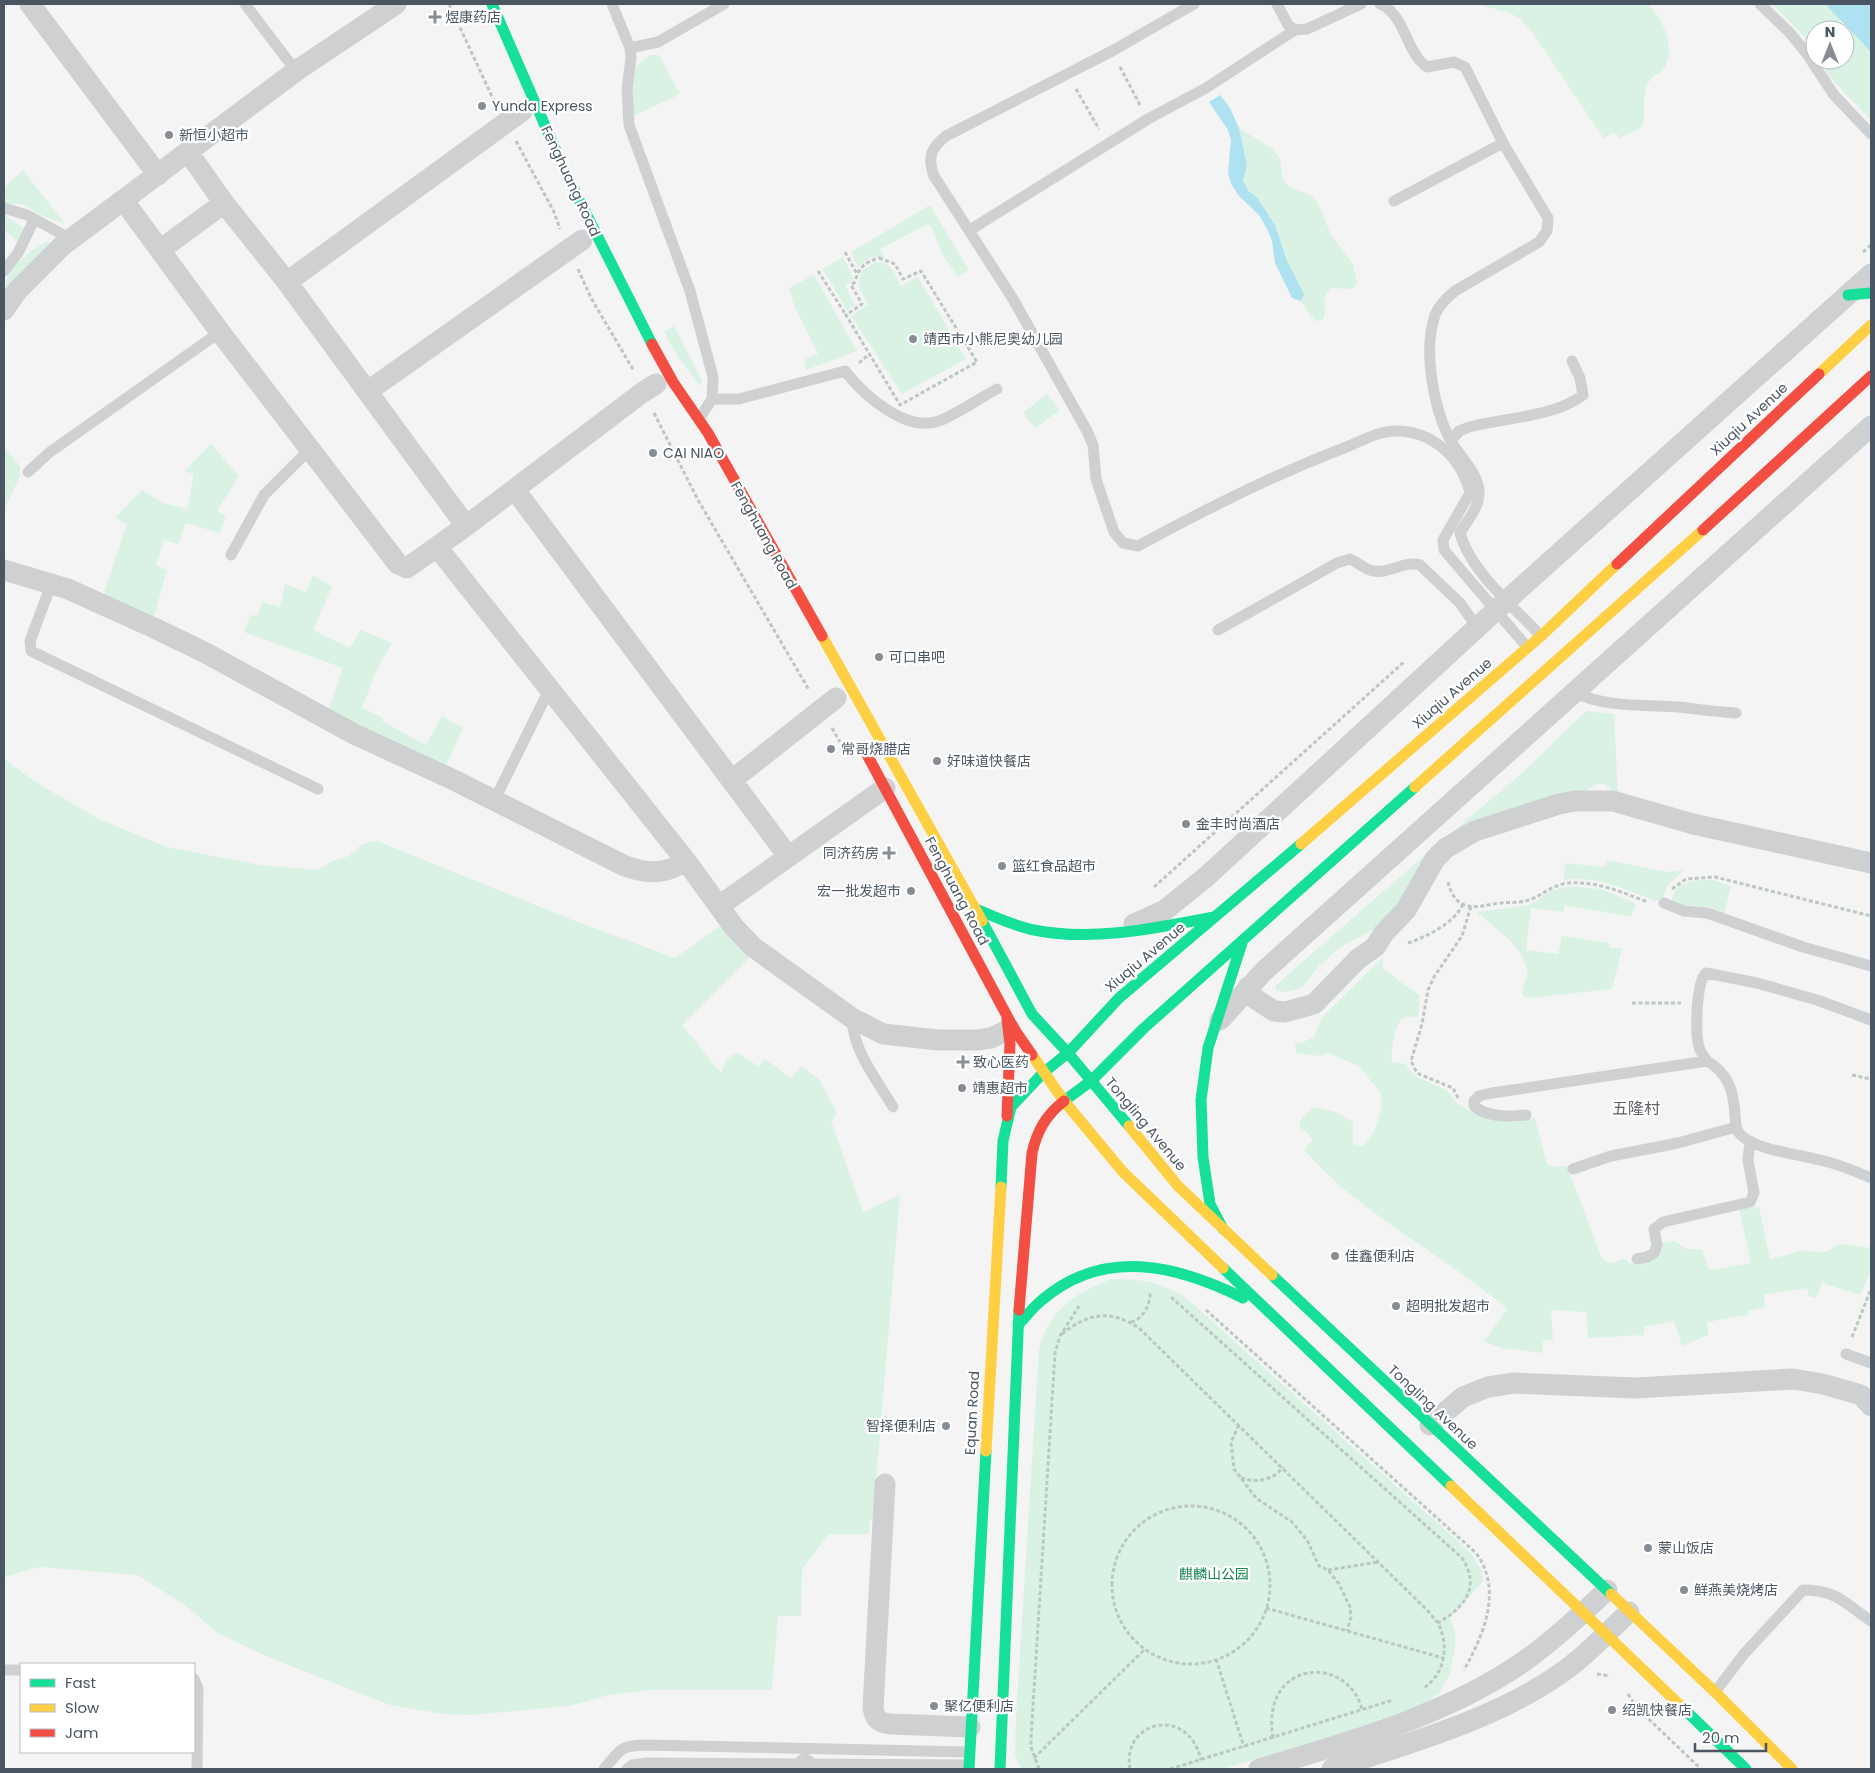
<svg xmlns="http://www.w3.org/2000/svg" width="1875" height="1773" viewBox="0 0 1875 1773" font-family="Poppins,'Noto Sans SC',sans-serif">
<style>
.green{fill:#d9f2e3}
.water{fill:#aee2f0}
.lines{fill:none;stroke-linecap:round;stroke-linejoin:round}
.path{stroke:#bcc7c4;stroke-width:3;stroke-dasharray:4 2.5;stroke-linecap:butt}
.lane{stroke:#ced0d2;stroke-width:11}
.street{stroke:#ced0d2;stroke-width:21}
.fast{stroke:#16e098;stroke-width:11}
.slow{stroke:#ffcf43;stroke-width:11}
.jam{stroke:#f24e42;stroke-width:11}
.poi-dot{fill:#868d94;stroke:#fff;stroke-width:2}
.labels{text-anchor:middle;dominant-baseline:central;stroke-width:4.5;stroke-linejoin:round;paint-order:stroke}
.poi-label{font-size:14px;fill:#4a5661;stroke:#fff;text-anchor:start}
.street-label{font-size:14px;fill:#4a5661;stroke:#fff}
.park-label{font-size:14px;fill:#17864f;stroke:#fff}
.quarter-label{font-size:16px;fill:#5f6368;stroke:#fff}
</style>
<rect width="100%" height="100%" fill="#f4f4f4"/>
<path class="green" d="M 1477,4 L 1648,4 C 1663,20 1676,46 1665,67 C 1661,74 1651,76 1648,83 C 1642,96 1645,112 1643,126 L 1619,139 L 1618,135 L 1612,133 L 1604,139 L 1533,33 L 1520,19 L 1510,13 Z
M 1772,4 L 1827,4 L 1869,49 L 1871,52 L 1871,120 L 1829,76 L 1820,60 L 1845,60 L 1845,30 L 1815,30 L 1815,52 L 1799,31 Z
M 651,55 L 659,55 L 680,94 L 631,117 C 631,91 625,68 651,55 Z
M 1239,128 L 1273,149 L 1280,159 L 1283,180 L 1290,187 L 1311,195 L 1319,205 L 1330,233 L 1353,264 L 1357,283 L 1352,289 L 1332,288 C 1318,300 1329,306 1323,320 L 1316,321 L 1309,314 L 1301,301 L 1304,294 L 1287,261 L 1275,225 L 1256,196 L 1248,191 L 1243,179 L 1247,165 Z
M 23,170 L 65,224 L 43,216 L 23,204 L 4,204 L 4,188 Z
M 930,205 L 969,270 L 958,277 L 942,254 L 931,226 L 926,225 L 880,249 L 884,257 L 871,257 L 858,267 L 851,252 Z
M 4,215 L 23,227 L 24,236 L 17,241 L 4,230 Z
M 47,241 L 52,245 L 4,296 C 4,268 26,255 47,241 Z
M 843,257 L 854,279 L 845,285 L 855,305 L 847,310 L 823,269 Z
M 874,262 C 892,261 894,272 901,286 L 918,277 L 966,359 L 902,394 L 851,316 L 868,305 L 858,286 L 861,272 Z
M 814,275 L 857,351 L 806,370 L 804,360 L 818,354 L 794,305 L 789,288 Z
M 674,326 L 702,381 L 700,386 L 678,357 L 664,332 Z
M 1047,394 L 1060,410 L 1035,428 L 1023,413 Z
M 211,444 L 239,476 L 217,511 L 226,516 L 220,533 L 186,523 L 178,544 L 164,540 L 156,565 L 167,570 L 153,620 L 102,599 L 127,524 L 115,518 L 142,490 L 163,503 L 187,509 L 194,474 L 184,471 Z
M 4,447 L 20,466 L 20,476 L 4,510 Z
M 313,575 L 332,587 L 313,630 L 350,648 L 361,630 L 392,643 L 376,671 L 362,708 L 383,718 L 382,721 L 426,745 L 442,716 L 463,728 L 444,770 L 327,715 L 343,668 L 244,632 L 250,615 L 257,616 L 262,602 L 280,607 L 285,584 L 306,592 Z
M 1586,711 L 1614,714 L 1618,797 L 1605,784 L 1598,784 L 1587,790 L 1535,803 L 1418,877 L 1379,927 L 1340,947 L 1319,966 L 1303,987 L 1292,991 L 1282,992 L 1276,990 L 1276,985 L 1432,849 L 1520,775 Z
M 4,759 L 37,783 L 99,819 L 167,847 L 260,865 L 318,870 L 332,861 L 349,856 L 362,844 L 377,841 L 575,921 L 675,958 L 720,926 L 751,956 L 682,1025 L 721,1073 L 726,1060 L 736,1052 L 758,1066 L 765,1059 L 791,1078 L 801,1066 L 819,1079 L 837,1113 L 831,1121 L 863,1212 L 900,1195 L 873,1517 L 870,1521 L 869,1534 L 829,1534 L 802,1569 L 801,1616 L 778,1616 L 772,1690 L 651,1690 L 609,1695 L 569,1706 L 471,1715 L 443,1714 L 390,1705 L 268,1657 L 218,1633 L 182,1603 L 137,1575 L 39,1567 L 4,1577 Z
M 1606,860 L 1668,872 L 1684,870 L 1667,887 L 1663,898 L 1656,901 C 1625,890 1598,875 1564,880 L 1565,863 L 1604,867 Z
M 1713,880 L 1731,886 L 1724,914 C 1709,902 1689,908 1672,903 C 1672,880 1696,880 1713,880 Z
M 1568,886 L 1601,889 L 1636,904 L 1631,917 L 1565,905 L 1563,912 L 1531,908 L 1526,950 L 1558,954 L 1562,936 L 1609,943 L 1609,947 L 1622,949 L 1612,989 L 1529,998 L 1523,996 C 1520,984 1529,980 1527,970 C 1520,942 1496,930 1477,912 L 1529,905 L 1551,891 Z
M 1383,957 L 1383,969 L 1420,996 L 1418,1017 C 1413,1017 1407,1016 1402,1019 C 1395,1024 1390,1054 1392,1062 L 1406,1064 C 1413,1079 1430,1082 1444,1089 C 1451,1093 1453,1101 1460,1105 C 1478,1119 1514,1126 1535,1118 L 1547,1164 L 1552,1167 L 1567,1166 L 1602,1259 L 1610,1263 L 1626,1259 L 1629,1263 C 1648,1269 1656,1259 1663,1243 L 1675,1241 L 1686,1249 L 1702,1249 L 1709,1270 L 1751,1263 L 1739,1208 L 1759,1207 L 1770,1259 L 1802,1251 L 1826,1252 L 1840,1244 L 1871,1248 L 1871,1270 L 1860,1295 L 1822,1283 L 1816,1298 L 1809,1296 L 1807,1288 L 1764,1295 L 1765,1307 L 1748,1311 L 1748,1315 L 1707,1322 L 1708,1335 L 1682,1346 L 1674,1321 L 1644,1327 L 1644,1335 L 1588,1338 L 1586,1312 L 1551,1310 L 1553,1340 L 1543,1341 L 1542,1353 L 1502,1348 L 1484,1342 L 1507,1309 C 1497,1299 1485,1292 1474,1283 C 1417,1240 1351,1204 1304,1150 L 1313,1139 L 1299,1126 L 1302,1118 L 1313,1107 L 1336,1112 L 1353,1122 L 1353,1144 L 1363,1146 L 1375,1130 L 1381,1110 L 1381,1094 L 1361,1068 L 1352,1063 L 1328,1053 L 1320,1056 L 1296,1053 L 1295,1043 L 1301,1043 L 1314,1037 L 1320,1021 L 1326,1013 Z
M 1111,1279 C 1142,1279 1155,1281 1184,1296 L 1470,1552 L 1482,1571 L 1483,1581 L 1450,1618 L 1455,1631 L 1455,1647 L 1450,1674 L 1439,1693 L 1422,1705 L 1330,1737 L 1222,1769 L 1021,1769 L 1015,1755 L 1016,1716 L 1039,1349 C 1048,1311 1077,1292 1111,1279 Z"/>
<path class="water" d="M 1827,4 L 1871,4 L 1871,52 L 1829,8 Z
M 1220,95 L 1230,108 L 1239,128 L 1247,165 L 1243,180 L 1248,191 L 1256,196 L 1275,225 L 1287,261 L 1304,294 L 1301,301 L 1292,298 L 1275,263 L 1272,241 L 1267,229 L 1259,215 L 1239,196 L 1231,184 L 1228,173 L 1231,140 L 1228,130 L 1209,102 Z"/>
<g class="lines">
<path class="path" d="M 449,4 L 495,103
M 1120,67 L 1140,105
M 1076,89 L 1099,129
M 516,141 L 554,212 L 560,229
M 845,252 L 857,274
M 1863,252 L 1871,245
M 879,258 L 895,264 L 903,279 L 921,271 L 977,362 L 900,405 L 846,315 L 862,304 L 851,285 L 855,282 C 858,268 865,262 879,258 Z
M 578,269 L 591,298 L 634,371
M 818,271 L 846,315
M 859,363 L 868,355
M 654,413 L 698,500 L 809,690
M 832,728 L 840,742
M 1448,882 C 1456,914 1476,907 1499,903 C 1508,902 1518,903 1526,901 C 1541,897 1551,885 1568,883 C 1597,881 1621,892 1648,902
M 1154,887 L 1404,662
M 1672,889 L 1686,879 L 1715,877 L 1871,916
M 1408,943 C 1426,937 1455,923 1463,904
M 1632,1003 L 1681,1003
M 1852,1075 L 1871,1079
M 1458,1098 L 1453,1088 L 1417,1073 L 1411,1061 L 1422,1024 L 1428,990 L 1434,977 L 1462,936 L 1471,906
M 1171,1297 L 1462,1558 C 1481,1587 1465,1607 1438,1623
M 1206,1310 L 1476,1553 C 1503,1590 1484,1634 1464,1670
M 1131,1322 C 1143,1319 1151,1304 1150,1292
M 1062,1334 C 1088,1313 1110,1309 1139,1328 L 1427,1610 L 1438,1623 C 1449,1646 1446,1672 1424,1688
M 1852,1337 L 1871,1289
M 1239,1425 L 1231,1442 L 1234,1469 L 1256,1498 L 1292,1522 L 1307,1540 L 1319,1566 L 1328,1570 L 1339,1584 L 1350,1607 L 1351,1617 L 1347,1631
M 1241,1478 C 1256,1483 1273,1481 1283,1467
M1112 1585a79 79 0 1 1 158 0a79 79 0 1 1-158 0Z
M 1328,1570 L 1378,1562
M 1266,1608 L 1443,1658
M 1216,1659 L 1244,1747
M 1597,1674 L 1610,1676
M 1628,1694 L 1637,1708 L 1701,1769
M 1273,1738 C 1260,1658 1349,1654 1362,1710
M 1034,1758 L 1145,1649
M 1039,1769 L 1031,1747 L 1031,1738 L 1055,1353 L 1060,1336 L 1079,1306
M 1130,1769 C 1121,1721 1188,1704 1201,1760
M 1170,1769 L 1393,1700"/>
<path class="lane" d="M 245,4 L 296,71
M 612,4 L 630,48 L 631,58 L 627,89 L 629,125 L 690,291 L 713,377 L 712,399 L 699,419
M 1194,4 L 1112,51 L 946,136 C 931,148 927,157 934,176 L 1013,299 L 1087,431 L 1093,445 L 1096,479 L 1114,532 L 1123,543 L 1138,546 C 1204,510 1273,475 1344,448 C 1360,442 1375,432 1394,431 C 1432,430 1461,457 1470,493 L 1443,540 L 1444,550 L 1527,647
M 1277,4 L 1288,25 L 1295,30 L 1307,29 L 1361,4
M 1380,4 C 1405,14 1406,53 1427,67 L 1454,62 L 1465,67 L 1503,143 L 1548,218 L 1547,231 L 1539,242 L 1455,291 C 1447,298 1439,305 1435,315 C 1423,350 1433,405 1449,438 C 1458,455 1481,475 1479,495 C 1478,509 1467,521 1460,533 C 1470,571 1514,607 1541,636
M 1760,4 L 1790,33 L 1807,54 L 1834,95 L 1871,134
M 630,48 L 658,42 L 724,4
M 1394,201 L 1503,143
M 4,208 L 27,215 L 71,239
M 970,230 L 1148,119 L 1206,88 L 1295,30
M 4,271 L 18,253 L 32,224
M 712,399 L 739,399 L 845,371 C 863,394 905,433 939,421 C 959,413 978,399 997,389
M 1451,441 L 1459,431 L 1469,427 C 1503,418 1555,417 1583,395 L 1580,378 L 1572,361
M 28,472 L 50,452 L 220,332
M 231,555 L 264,495 L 310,449
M 51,585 L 30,641 L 31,651 L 318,789
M 1218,630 L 1337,563 L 1350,559 C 1358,562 1365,570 1374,571 C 1390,574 1404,560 1420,565 L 1460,603 L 1477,627
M 1575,692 C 1599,707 1649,705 1678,707 C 1697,709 1717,712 1736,713
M 495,799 L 550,688
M 1664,903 L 1684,911 L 1707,913 L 1803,947 L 1871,966
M 852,1018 C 853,1051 877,1080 893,1107
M 1707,1061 C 1704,1056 1700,1052 1699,1047 C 1695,1033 1696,983 1706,973 L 1757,983 L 1817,1000 L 1871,1020
M 1526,1115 C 1510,1117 1487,1117 1474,1106 L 1474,1101 L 1479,1096 L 1492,1093 L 1707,1061 C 1728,1073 1734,1091 1735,1116 C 1736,1122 1735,1129 1740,1134 C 1754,1150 1799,1154 1820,1160 C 1838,1164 1855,1171 1871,1178
M 1573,1169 L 1611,1156 L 1678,1143 L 1736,1127
M 1637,1259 L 1647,1257 L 1654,1253 L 1657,1245 L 1654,1229 L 1663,1222 L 1750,1202 L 1754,1193 L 1748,1160 L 1750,1141
M 1846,1354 L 1871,1363
M 4,1670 L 21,1670
M 194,1679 L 198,1688 L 197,1769
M 1715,1692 L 1744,1654 L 1803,1590 C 1838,1590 1845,1604 1871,1621
M 604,1769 C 621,1750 618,1746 645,1745 L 969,1752
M 627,1769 L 632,1765 L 647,1763 L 969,1765"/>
<path class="street" d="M 30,4 L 158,175
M 124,201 L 220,332 L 398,564 L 407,568 L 466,526 L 287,282 L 224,203 L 188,152
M 160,250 L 224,203
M 287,282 L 522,111
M 4,310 L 17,291 L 63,245 L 296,71 L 396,4
M 368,391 L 582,240
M 515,490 L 788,856
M 466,526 L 643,392 L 656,384
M 437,547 L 686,861 L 734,927 L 753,947 L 852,1018 L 883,1034 L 938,1040 L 977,1040 L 991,1038 L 1010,1029
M 4,570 L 68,589 L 152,627 L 204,652 L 354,734 L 456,781 L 625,866 C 648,874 664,875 686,861
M 732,780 L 836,698
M 719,906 L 885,788
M 1134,924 L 1165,910 L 1206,877 L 1507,600 L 1871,274
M 1248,987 L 1254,998 L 1274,1011 L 1285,1012 L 1314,1004 L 1358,959 L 1375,947 L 1384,933 L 1406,910 L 1435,859 L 1446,848 L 1475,831 L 1559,804 L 1575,801 L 1613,801 L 1693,824 L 1871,863
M 1220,1020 L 1263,972 L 1871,426
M 1430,1425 L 1463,1397 L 1488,1387 L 1514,1383 L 1636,1388 L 1793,1379 L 1823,1384 L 1861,1395 L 1871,1406
M 885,1484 L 873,1708 C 875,1719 878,1722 890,1724 L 970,1727
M 805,1769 L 805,1764
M 1259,1769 C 1349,1742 1445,1716 1523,1662 C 1553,1641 1581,1615 1607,1590
M 1332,1769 C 1411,1742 1496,1720 1564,1671 C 1588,1654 1608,1632 1629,1612"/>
<path class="fast" d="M 492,4 L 567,176 L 652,344
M 1848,295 L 1871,293
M 976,909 C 995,917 1014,926 1034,930 C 1093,942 1156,928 1214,917
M 982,921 L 1032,1014 L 1068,1053 L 1129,1126
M 1043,1073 L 1068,1053 L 1119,998 L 1301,844
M 1064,1101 L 1091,1081 L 1144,1028 L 1415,787
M 1001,1187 L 1003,1141 L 1011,1107 L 1043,1073
M 1223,1229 L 1210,1204 L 1203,1157 L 1201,1100 L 1208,1048 L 1242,943
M 1223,1268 L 1451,1486
M 1272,1275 L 1611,1594
M 1018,1325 C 1026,1317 1033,1307 1042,1300 C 1104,1247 1177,1265 1243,1298
M 1684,1709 L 1746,1769
M 969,1769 L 986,1451
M 1000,1769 L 1019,1310"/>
<path class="slow" d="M 1819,374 L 1871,325
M 822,636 L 982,921
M 1415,787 L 1703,530
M 1301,844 L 1541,636 L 1617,564
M 1032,1055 L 1064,1101 L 1123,1172 L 1223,1268
M 1129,1126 L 1178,1186 L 1272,1275
M 986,1451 L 1001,1187
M 1451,1486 L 1684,1709
M 1611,1594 L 1715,1692 L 1792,1769"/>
<path class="jam" d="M 652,344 L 673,382 L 708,433 L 822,636
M 1703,530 L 1871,376
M 1617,564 L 1819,374
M 864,749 L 1014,1029 L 1032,1055
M 1007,1019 L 1010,1044 L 1007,1116
M 1019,1310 L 1032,1153 C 1037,1131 1046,1115 1064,1101"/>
</g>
<g class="poi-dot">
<path d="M432.5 9.5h5v5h5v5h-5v5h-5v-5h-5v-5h5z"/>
<circle cx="482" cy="106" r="5"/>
<circle cx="169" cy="135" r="5"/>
<circle cx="913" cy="339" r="5"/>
<circle cx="653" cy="453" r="5"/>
<circle cx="879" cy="657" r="5"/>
<circle cx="831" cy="749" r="5"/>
<circle cx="937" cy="761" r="5"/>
<circle cx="1186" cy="824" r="5"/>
<path d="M886.5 845.5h5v5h5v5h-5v5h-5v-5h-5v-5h5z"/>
<circle cx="1002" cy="866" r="5"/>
<circle cx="911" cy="891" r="5"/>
<path d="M960.5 1054.5h5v5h5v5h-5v5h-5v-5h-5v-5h5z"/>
<circle cx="962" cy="1088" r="5"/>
<circle cx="1335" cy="1256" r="5"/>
<circle cx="1396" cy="1306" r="5"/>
<circle cx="946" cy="1426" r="5"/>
<circle cx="1648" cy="1548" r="5"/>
<circle cx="1684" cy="1590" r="5"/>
<circle cx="934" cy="1706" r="5"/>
<circle cx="1612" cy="1710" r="5"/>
</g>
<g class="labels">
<g class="poi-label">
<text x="445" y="17">煜康药店</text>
<text x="492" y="106">Yunda Express</text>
<text x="179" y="135">新恒小超市</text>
<text x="923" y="339">靖西市小熊尼奥幼儿园</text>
<text x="663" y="453">CAI NIAO</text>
<text x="889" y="657">可口串吧</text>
<text x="841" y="749">常哥烧腊店</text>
<text x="947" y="761">好味道快餐店</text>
<text x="1196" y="824">金丰时尚酒店</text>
<text x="879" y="853" text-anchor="end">同济药房</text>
<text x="1012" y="866">篮红食品超市</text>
<text x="901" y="891" text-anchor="end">宏一批发超市</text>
<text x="973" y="1062">致心医药</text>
<text x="972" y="1088">靖惠超市</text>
<text x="1345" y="1256">佳鑫便利店</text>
<text x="1406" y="1306">超明批发超市</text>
<text x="936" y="1426" text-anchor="end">智择便利店</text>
<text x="1658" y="1548">蒙山饭店</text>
<text x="1694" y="1590">鲜燕美烧烤店</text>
<text x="944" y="1706">聚亿便利店</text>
<text x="1622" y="1710">绍凯快餐店</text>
</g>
<g class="street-label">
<text transform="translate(571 181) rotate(65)">Fenghuang Road</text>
<text transform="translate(1749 419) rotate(-43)">Xiuqiu Avenue</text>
<text transform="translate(764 535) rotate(61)">Fenghuang Road</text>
<text transform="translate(1452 693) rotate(-41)">Xiuqiu Avenue</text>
<text transform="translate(957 891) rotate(62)">Fenghuang Road</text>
<text transform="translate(1145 957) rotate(-40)">Xiuqiu Avenue</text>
<text transform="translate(1146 1124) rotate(50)">Tongling Avenue</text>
<text transform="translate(1433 1407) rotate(43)">Tongling Avenue</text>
<text transform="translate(972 1413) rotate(-87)">Equan Road</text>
</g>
<g class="park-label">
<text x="1214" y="1574">麒麟山公园</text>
</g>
<g class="quarter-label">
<text x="1636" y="1108">五隆村</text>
</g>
</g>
<rect width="1875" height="1773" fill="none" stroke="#4a5661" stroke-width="10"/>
<rect x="20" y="1663" width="175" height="90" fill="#ffffff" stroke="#b7bbc0"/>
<rect x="30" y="1679" width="25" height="8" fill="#16e098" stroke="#b7bbc0"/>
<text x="65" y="1688" font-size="15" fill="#4a5661">Fast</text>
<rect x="30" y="1704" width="25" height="8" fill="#ffcf43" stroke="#b7bbc0"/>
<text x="65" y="1713" font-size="15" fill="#4a5661">Slow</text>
<rect x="30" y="1729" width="25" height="8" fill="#f24e42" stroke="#b7bbc0"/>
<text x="65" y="1738" font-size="15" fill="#4a5661">Jam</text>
<g transform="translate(1830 45)"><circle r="24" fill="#ffffff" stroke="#b7bbc0"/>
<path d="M0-4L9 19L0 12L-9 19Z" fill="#868d94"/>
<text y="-8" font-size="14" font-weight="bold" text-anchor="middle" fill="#4a5661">N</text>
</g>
<path d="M1695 1743v8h71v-8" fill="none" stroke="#4a5661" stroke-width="2.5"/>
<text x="1702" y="1743" font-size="15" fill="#4a5661" stroke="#ffffff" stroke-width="4" paint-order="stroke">20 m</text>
</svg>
